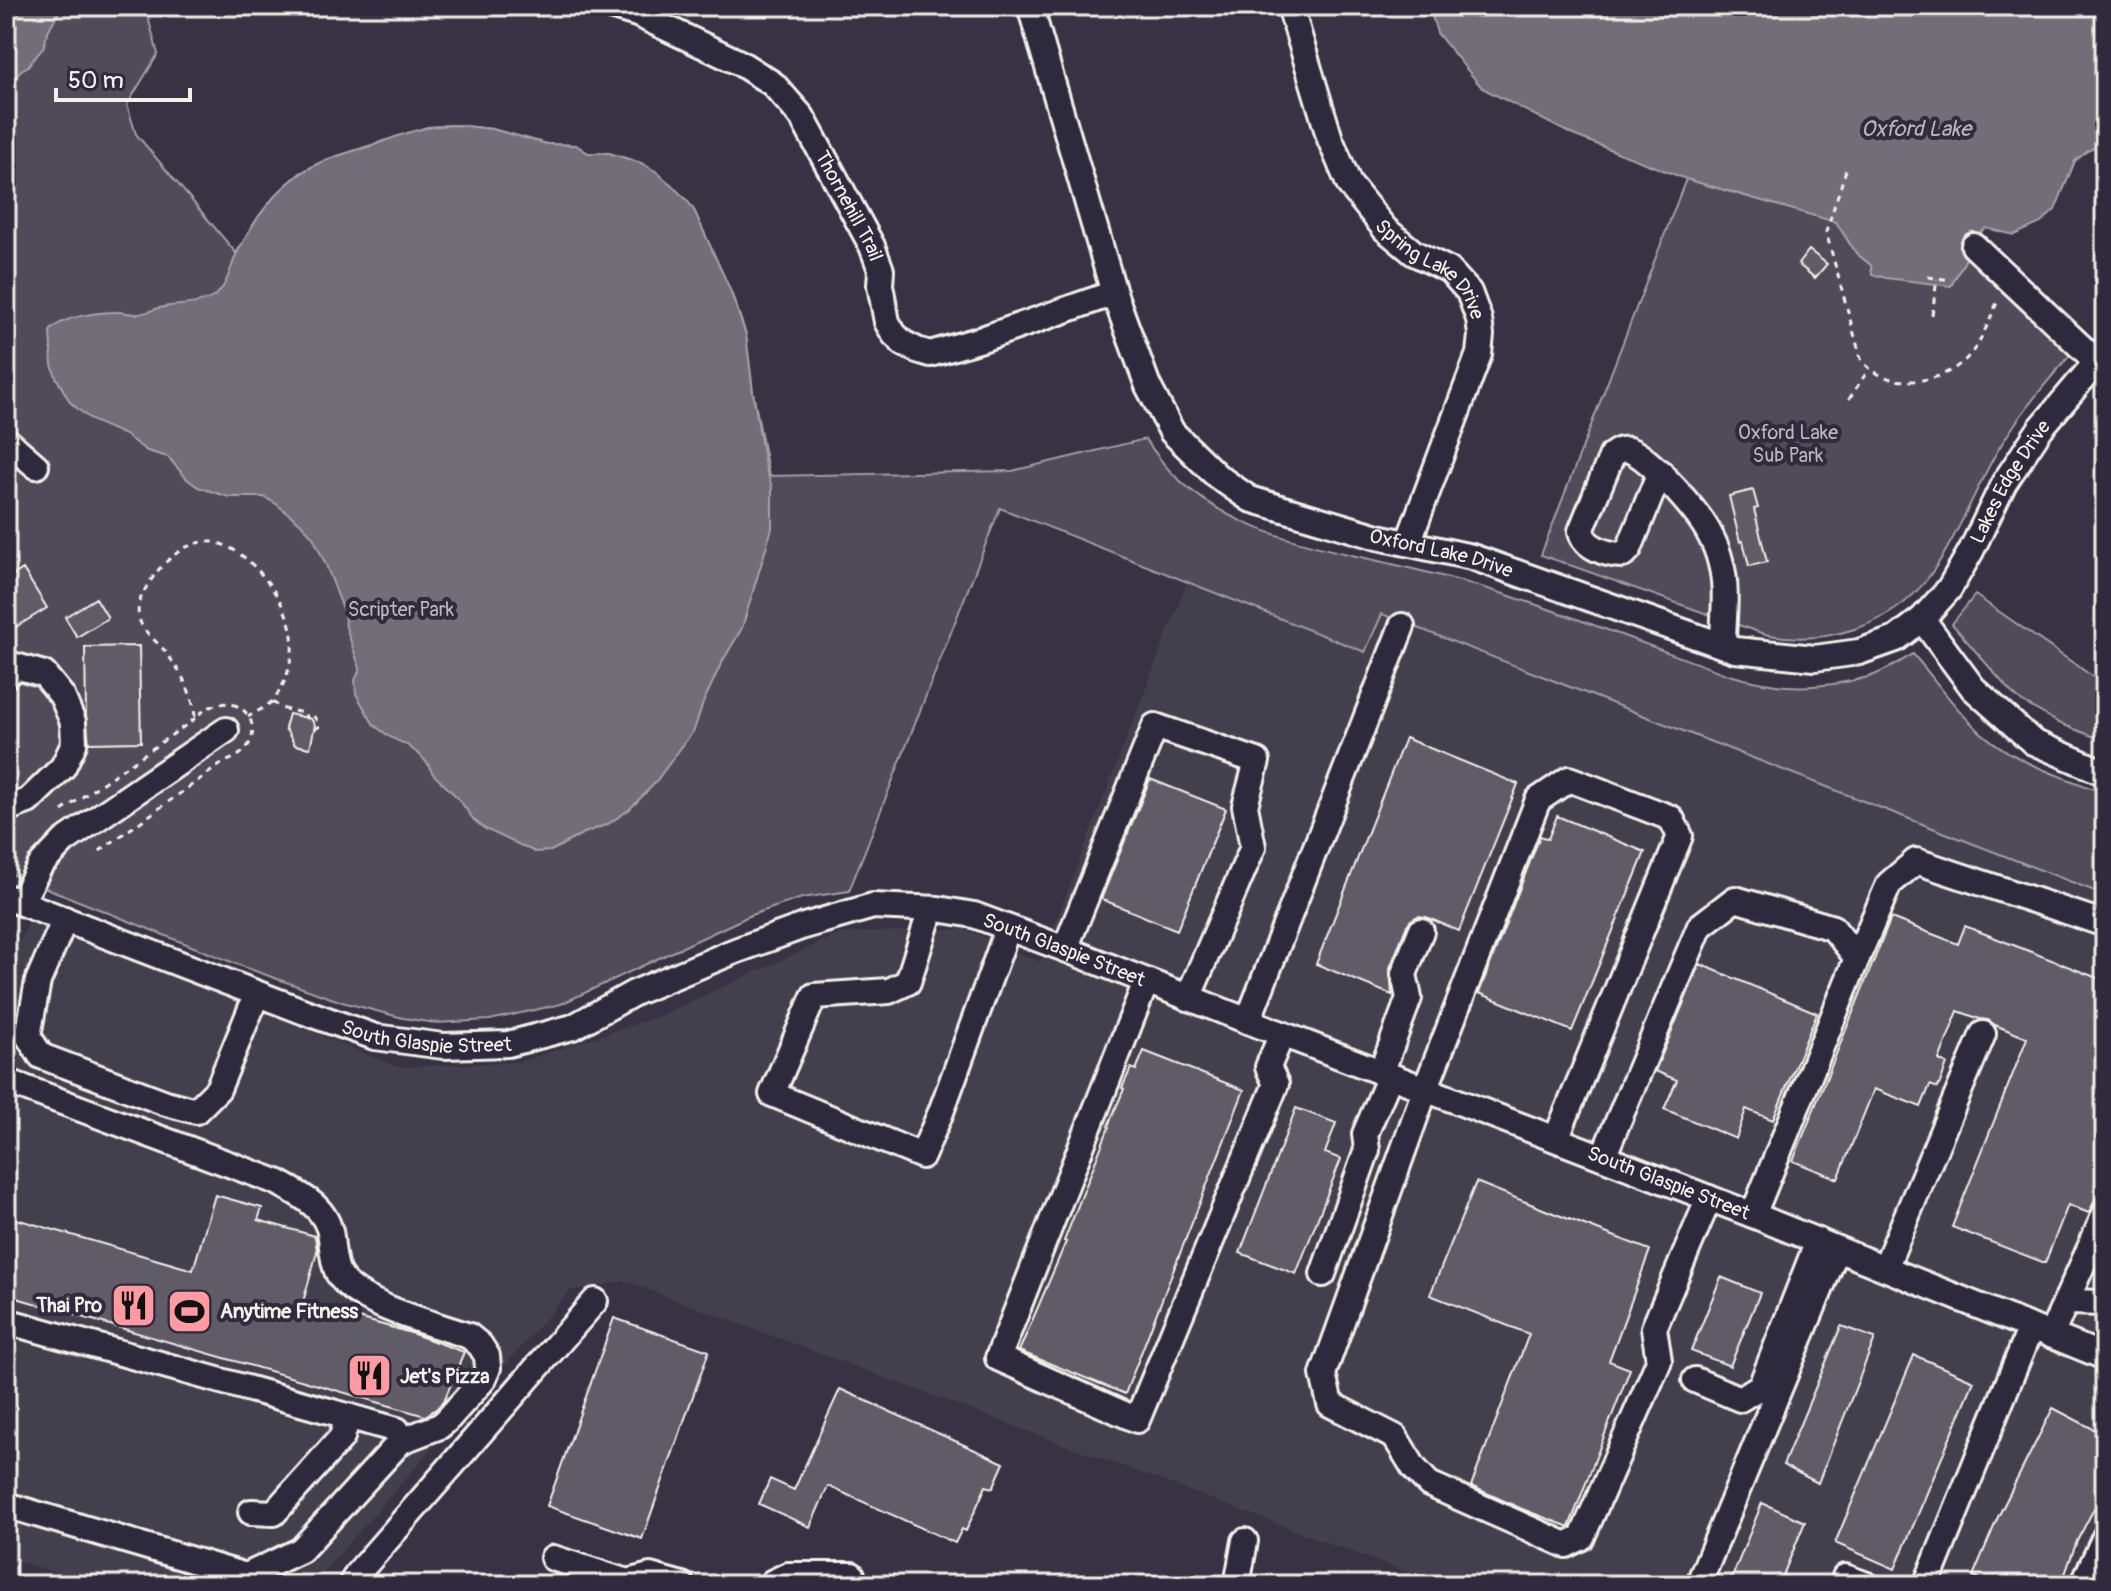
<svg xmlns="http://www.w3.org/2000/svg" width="2111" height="1591" viewBox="0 0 2111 1591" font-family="Pangolin,sans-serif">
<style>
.built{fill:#433f4e}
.green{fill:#504b59;stroke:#a29ea0;stroke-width:2}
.water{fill:#726e77;stroke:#a6a2a4;stroke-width:2}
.building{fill:#5f5c67;stroke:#f4f1e8;stroke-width:2}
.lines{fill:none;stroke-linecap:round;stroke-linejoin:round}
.minor-casing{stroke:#f4f1e8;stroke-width:30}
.path{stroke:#f4f1e8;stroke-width:3;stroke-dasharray:6 6;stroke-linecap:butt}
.minor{stroke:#2f2a3d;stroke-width:24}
.labels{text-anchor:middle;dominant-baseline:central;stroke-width:8;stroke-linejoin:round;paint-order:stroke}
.street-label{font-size:20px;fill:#f4f1e8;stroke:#2f2a3d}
.park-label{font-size:20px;fill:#bbb7b6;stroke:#2f2a3d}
.poi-label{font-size:20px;font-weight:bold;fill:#f4f1e8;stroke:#2f2a3d;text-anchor:start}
.water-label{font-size:22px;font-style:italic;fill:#bab6b5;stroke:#2f2a3d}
</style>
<rect width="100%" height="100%" fill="#373244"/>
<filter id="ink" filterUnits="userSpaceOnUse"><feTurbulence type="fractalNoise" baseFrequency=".0125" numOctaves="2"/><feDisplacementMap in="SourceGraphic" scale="16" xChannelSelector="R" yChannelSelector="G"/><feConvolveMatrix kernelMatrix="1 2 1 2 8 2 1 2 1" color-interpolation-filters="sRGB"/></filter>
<g filter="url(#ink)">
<path class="built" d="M 1187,582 L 1364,652 L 1381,613 L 2105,895 L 2105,1585 L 1441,1585 L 625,1281 L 570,1291 L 312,1585 L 97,1585 L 6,1558 L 6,972 L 31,916 L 398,1067 L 519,1062 L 657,1017 L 841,933 L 966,929 L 1040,962 Z"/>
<path class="green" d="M 6,6 L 145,6 L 158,54 L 127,105 L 136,134 L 236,253 L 274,197 L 300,173 L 325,160 L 427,127 L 456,125 L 492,129 L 547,144 L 576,145 L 588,153 L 609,153 L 641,163 L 671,184 L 694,210 L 736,304 L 746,335 L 753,392 L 769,476 L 1012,471 L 1145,439 C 1155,452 1164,466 1176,477 C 1226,525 1286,540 1352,555 C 1397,565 1443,575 1488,589 C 1569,614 1649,646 1729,675 C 1772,687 1801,690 1845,682 C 1857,680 1870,678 1881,672 C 1892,667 1903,660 1913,654 C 1932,676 1949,700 1969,721 C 2005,760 2057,775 2105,793 L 2105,895 L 1382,614 L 1365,652 L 1000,508 L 849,891 L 802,898 L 751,915 L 561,1004 L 490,1020 L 435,1023 L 403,1018 L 342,1002 L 244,967 L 6,872 Z
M 1686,179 L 1836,222 L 1856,253 L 1871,265 L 1951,285 L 1980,233 L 2084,340 C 2052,375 2022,410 1998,450 C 1974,491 1956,541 1928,578 C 1890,628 1823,646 1764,634 L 1541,555 Z
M 1975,595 L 2105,685 L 2105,741 L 2059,723 L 2021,701 L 2010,691 L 1952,624 Z"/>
<path class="water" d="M 6,6 L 62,6 L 48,31 L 43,48 L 28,66 L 20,71 L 14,82 L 6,83 Z
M 1429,6 L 2105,6 L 2105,142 L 2088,151 L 2075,161 L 2055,210 L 2041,223 L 2014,235 L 1986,228 L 1980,233 L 1951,286 L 1886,278 L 1872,274 L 1871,265 L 1856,253 L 1836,222 L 1686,179 L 1573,135 L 1482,88 L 1437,33 Z
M 456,125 L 492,129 L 547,144 L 576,145 L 588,153 L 609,153 L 641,163 L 657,172 L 686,199 L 694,210 L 729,287 L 746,335 L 753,392 L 765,466 L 772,487 L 772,528 L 742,628 L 721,664 L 703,703 L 694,730 L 654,784 L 630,809 L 608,824 L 582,834 L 551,851 L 535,852 L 485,829 L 474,820 L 457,797 L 433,774 L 428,764 L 421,756 L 407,745 L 390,737 L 374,725 L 356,694 L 355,680 L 360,669 L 346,627 L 343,609 L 326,565 L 313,537 L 300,523 L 275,503 L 264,497 L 229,497 L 198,487 L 187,479 L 168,457 L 147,451 L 125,435 L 93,421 L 79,410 L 70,402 L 56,377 L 52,365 L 50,331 C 62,316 99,312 118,312 C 124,312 130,314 136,314 C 145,314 151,310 159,308 C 177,303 196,307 213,297 C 227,288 230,269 236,255 C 240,246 246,237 251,228 C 269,199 294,172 327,160 C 342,154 358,150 374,145 C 402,134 426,125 456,125 Z"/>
<path class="building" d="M 1809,250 L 1827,264 L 1815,278 L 1798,264 Z
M 1753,490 L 1758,508 L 1754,509 L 1767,562 L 1749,566 L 1743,541 L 1740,542 L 1729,496 Z
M 23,569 L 47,608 L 6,633 L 6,580 Z
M 96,598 L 108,618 L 77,637 L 65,617 Z
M 139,646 L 141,742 L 89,743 L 86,715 L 85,647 Z
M 289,714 L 311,719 L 315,725 L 310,748 L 295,745 L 285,728 Z
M 1405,738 L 1518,784 L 1459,931 L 1426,917 L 1418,916 L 1411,920 L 1407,925 L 1390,968 L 1392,995 L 1316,964 Z
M 1150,779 L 1226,809 L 1177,930 L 1101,899 Z
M 1557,816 L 1645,852 L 1572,1031 L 1479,993 L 1540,836 L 1548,839 Z
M 1891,918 L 1958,944 L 1965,926 L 2105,981 L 2105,1178 L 2089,1213 L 2068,1205 L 2045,1263 L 1952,1227 L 2027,1038 L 1995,1025 L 1988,1020 L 1980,1019 L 1958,1011 L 1939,1060 L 1947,1064 L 1938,1088 L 1930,1085 L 1921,1107 L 1874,1089 L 1838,1179 L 1793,1161 Z
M 1700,964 L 1817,1013 L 1773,1120 L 1746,1109 L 1736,1139 L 1664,1109 L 1677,1080 L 1655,1071 Z
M 1144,1051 L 1244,1090 L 1125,1394 L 1019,1351 L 1066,1242 L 1064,1241 L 1109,1127 L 1108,1126 L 1124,1089 L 1122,1088 L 1131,1068 L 1136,1070 Z
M 1296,1108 L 1336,1123 L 1325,1153 L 1341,1159 L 1296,1274 L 1240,1253 Z
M 1476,1182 L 1553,1213 L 1650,1250 L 1609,1361 L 1630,1369 L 1569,1527 L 1522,1509 L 1471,1486 L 1529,1334 L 1430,1295 Z
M 215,1195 L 262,1208 L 258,1220 L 315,1236 L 317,1252 L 303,1302 L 411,1333 L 464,1352 L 444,1401 L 436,1409 L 425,1416 L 6,1295 L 6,1216 L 193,1270 Z
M 1721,1277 L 1760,1293 L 1730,1366 L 1691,1351 Z
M 614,1318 L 709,1351 L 642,1539 L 547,1506 Z
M 1841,1326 L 1875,1338 L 1818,1483 L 1783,1465 Z
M 1914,1355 L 1974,1381 L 1895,1569 L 1835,1543 Z
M 840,1389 L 1004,1463 L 993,1488 L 986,1486 L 966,1531 L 962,1529 L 955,1543 L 828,1486 L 810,1527 L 759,1504 L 770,1479 L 794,1490 Z
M 2053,1408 L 2105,1435 L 2105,1488 L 2077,1541 L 2061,1585 L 1995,1585 L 1973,1576 L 1998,1517 Z
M 1762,1503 L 1805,1522 L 1779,1585 L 1729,1585 Z"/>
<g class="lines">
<defs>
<g id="minor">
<path id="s1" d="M 610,6 L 637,14 L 740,63 L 773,84 L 802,117 L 872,246 L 881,270 L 880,285 L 887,322 L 894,334 L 903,343 L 917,350 L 930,354 L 982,339 L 1114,293"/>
<path id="s2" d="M 1030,6 L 1114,293 L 1148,386 L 1172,432 L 1217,476 L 1250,499 L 1378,537 L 1472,557 L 1735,650 L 1815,658 L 1859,652 L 1896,639 L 1922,619 L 1973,688 L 2033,742 L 2105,773"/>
<path id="s3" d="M 1290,6 L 1330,139 L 1349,184 L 1385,229 L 1414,253 L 1449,270 L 1469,292 L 1479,319 L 1481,335 L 1479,354 L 1408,543"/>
<path d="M 1974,246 L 2096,361"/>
<path d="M 6,440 L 36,466"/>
<path d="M 1660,472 L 1629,549 L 1623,555 C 1607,555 1584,547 1581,531 L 1612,455 C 1617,451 1622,448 1629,450 C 1651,458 1700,514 1710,535 C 1715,544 1719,555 1721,564 C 1728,590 1723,619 1723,645"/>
<path id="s4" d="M 1922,619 L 1949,589 L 1971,551 L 2004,483 L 2040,429 L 2105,352"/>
<path d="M 6,675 L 16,666 L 44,674 L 62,696 L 73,722 L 74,744 L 63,767 L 28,801 L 6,809"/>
<path id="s5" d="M 6,897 L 305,1012 L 375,1037 L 443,1046 L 508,1044 L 573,1027 L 634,993 L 735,951 L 804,926 L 873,906 L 938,909 L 974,915 L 1065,949 L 1248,1021 L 1753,1215 L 2105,1357"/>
<path d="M 21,902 L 40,866 L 64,841 L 226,730"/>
<path d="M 931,909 L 908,982 L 889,991 L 814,996 L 772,1094 L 922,1156 L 941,1112 L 1008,928"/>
<path d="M 65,919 L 38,981 L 28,1036 L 41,1056 L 166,1103 L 196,1111 L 218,1089 L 257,994"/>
<path d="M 1065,949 L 1155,726 L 1257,761 L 1245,806 L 1253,847 L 1188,998"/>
<path d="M 1857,958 L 1889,884 L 1916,861 L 2105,924"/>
<path d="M 1146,982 L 998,1358 L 1137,1420 L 1276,1084 L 1268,1067 L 1282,1034"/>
<path d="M 1248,1021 L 1402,626"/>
<path d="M 1381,1073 L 1409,998 L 1404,974 L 1421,931"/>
<path d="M 6,1081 L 277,1182 C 301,1195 327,1207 331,1237 C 332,1247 333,1263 338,1273 C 355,1305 435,1324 469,1336 L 480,1345 L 487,1356 L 488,1368 L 483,1380 L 447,1420 L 440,1426 L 401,1441 L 301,1550 L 246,1576"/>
<path d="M 1556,1139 L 1680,836 L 1671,818 L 1569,779 L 1538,800 L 1425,1090 L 1323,1374 L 1330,1404 L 1395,1437 L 1414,1468 L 1429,1484 L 1566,1545 L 1582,1537 L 1659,1361 L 1654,1328 L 1709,1198"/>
<path d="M 1603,1157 L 1700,926 L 1735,899 L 1833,928 L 1857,958 L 1753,1215"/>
<path d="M 1885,1268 L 1983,1034"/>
<path d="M 1323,1274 L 1367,1150 L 1365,1134 L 1390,1076"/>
<path d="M 2066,1302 L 2105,1303"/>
<path d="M 6,1321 L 397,1430 L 401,1441"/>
<path d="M 2051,1335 L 2105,1214"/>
<path d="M 1695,1380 L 1740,1399 L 1761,1386 L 1818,1241"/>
<path d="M 6,1505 L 246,1576 L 243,1585"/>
<path d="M 251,1512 L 274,1513 L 342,1437 L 348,1416"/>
<path d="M 553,1558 L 627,1582"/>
<path d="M 1845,1577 L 1867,1585"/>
<path d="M 1701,1578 L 1837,1249"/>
<path d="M 351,1585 L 357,1574 L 595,1301"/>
<path d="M 626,1585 L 627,1582 L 650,1576 L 682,1585"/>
<path d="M 772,1585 L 773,1582 L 788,1575 L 852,1575"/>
<path d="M 1237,1585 L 1245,1541"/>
<path d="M 1926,1585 L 2031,1327"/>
<path d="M 2083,1585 L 2105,1537"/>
</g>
</defs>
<use href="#minor" class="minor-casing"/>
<path class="path" d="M 1846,170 L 1826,232 L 1861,359 C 1885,392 1941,385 1967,358 C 1982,342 1990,318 1999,298
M 1928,277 L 1952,280
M 1932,315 L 1937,279
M 1849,399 L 1869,369
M 272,702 L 284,709 L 304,713 L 307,718 L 313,715 L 320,726 L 314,730
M 195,717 C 193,692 180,671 165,651 C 157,641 142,632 139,618 C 135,601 147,586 156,573 C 169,557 190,539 213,542 C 248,547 289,602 292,636 C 294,657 287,684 273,700 C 267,707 256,712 248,717
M 62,811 L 192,721 C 240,670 283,744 224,762 L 97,853"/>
<use href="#minor" class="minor"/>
</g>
</g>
<defs>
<symbol id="restaurant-square" viewBox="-11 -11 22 22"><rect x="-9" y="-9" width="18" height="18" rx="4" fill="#ff9aa2" stroke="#2f2a3d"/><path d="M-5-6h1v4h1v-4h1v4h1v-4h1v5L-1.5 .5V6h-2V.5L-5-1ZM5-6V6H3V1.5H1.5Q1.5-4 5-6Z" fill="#111"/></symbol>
<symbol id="stadium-square" viewBox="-11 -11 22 22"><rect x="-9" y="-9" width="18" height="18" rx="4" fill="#ff9aa2" stroke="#2f2a3d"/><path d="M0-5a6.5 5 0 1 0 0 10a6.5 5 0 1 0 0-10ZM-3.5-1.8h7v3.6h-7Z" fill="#111"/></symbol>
</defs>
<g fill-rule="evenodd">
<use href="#restaurant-square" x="108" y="1280" width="51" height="51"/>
<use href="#stadium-square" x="164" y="1286" width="51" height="51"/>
<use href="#restaurant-square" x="344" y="1350" width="51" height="51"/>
</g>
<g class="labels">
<g class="street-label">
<text stroke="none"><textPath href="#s1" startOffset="326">Thornehill Trail</textPath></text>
<text stroke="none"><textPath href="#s3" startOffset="308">Spring Lake Drive</textPath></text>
<text stroke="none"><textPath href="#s4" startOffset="164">Lakes Edge Drive</textPath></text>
<text stroke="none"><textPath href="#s2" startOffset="752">Oxford Lake Drive</textPath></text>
<text stroke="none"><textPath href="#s5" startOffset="1118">South Glaspie Street</textPath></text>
<text stroke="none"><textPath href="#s5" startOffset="446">South Glaspie Street</textPath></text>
<text stroke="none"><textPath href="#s5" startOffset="1766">South Glaspie Street</textPath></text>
</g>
<g class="park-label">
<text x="1788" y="432">Oxford Lake<tspan x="1788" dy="23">Sub Park</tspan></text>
<text x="401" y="609">Scripter Park</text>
</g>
<g class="poi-label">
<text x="102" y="1305" text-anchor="end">Thai Pro</text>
<text x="220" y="1311">Anytime Fitness</text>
<text x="400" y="1376">Jet's Pizza</text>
</g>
<g class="water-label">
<text x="1916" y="129">Oxford Lake</text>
</g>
</g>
<rect width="2111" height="1591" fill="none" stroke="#2f2a3d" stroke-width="32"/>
<rect x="16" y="16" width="2079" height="1559" fill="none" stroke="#f4f1e8" stroke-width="3" filter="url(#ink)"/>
<path d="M56 88v12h134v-12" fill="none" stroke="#f4f1e8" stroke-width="4"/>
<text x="68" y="88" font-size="24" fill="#f4f1e8" stroke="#2f2a3d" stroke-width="6" paint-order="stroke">50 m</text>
</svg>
